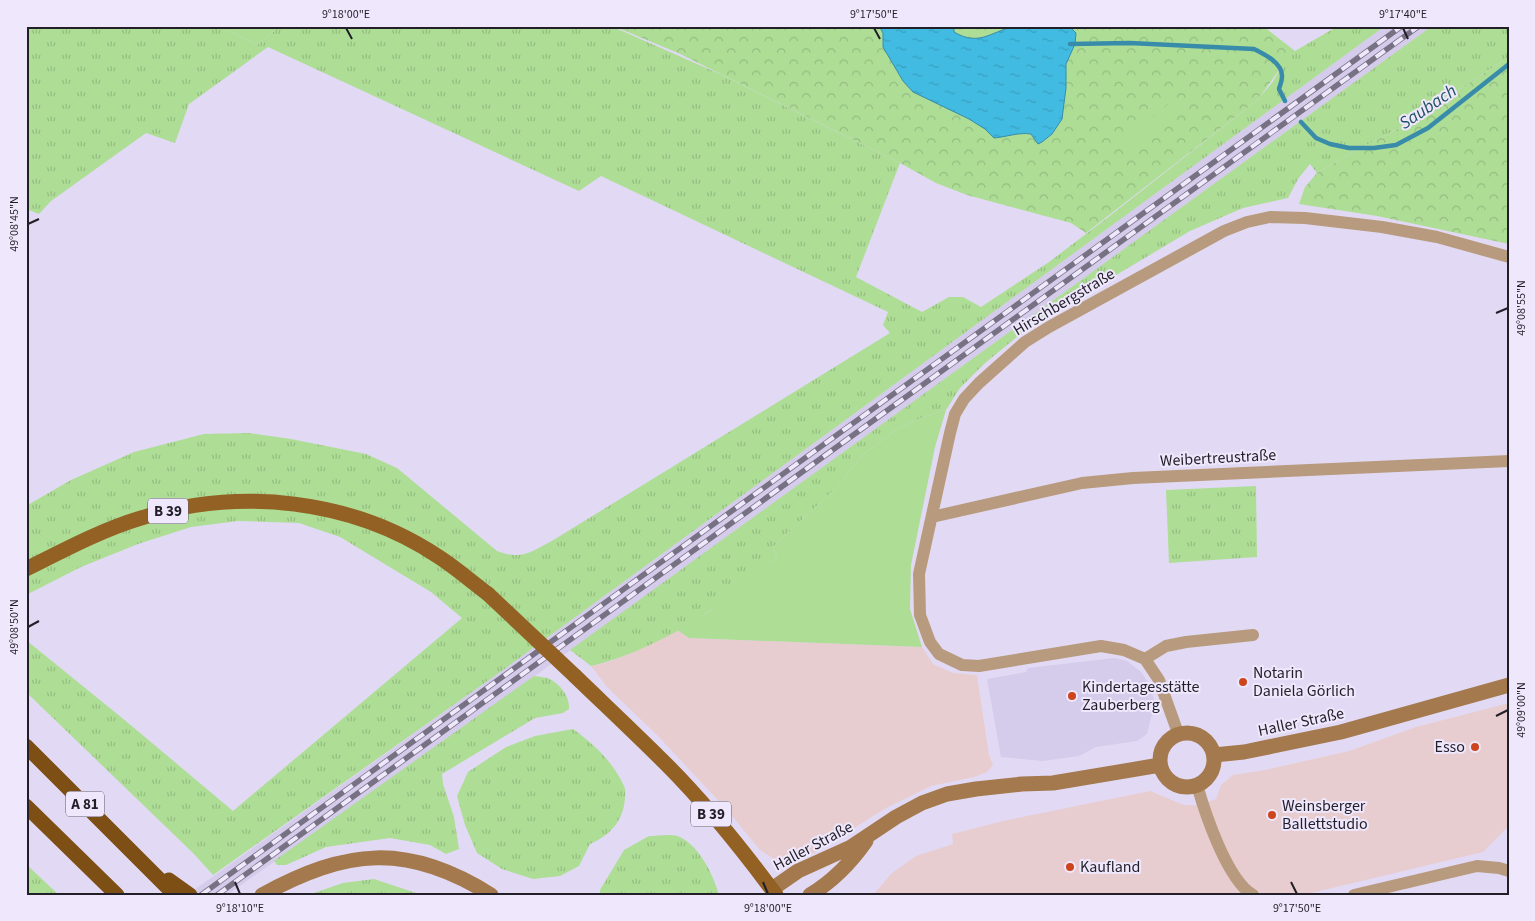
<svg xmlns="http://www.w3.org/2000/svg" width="1535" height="921" viewBox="0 0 1535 921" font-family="'Source Sans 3',sans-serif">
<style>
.commercial{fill:#e8cdd0}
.built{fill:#d5cbeb}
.grass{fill:url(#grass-tufts)}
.park{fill:url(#park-crowns)}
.garden{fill:#aedd96}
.water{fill:url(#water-ripples);stroke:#388caa}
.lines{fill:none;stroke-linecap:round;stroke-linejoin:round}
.stream{stroke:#388caa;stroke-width:4.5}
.street{stroke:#b89b7e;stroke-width:12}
.secondary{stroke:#a3794d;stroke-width:15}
.primary{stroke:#936123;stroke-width:15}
.highway{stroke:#7e4f14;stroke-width:15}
.rail-casing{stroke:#777283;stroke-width:5.5}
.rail{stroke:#efe8fd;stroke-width:4;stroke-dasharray:11;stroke-linecap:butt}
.primary-bridge{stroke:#936123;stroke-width:15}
.ticks{fill:none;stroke:#221f28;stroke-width:2}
.poi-dot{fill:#cd451d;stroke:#efe8fd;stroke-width:2}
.labels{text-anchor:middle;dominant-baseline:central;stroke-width:4;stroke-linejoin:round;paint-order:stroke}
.shield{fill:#efe8fd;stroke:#605b68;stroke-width:1}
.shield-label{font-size:15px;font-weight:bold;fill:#221f28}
.street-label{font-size:16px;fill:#221f28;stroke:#efe8fd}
.poi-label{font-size:16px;fill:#221f28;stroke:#efe8fd;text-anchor:start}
.water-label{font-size:18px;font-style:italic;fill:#1f5161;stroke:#efe8fd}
.neatline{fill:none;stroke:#221f28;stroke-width:2}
.ticks-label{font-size:12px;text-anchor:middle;fill:#221f28}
</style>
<defs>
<pattern id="grass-tufts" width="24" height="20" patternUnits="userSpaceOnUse" patternTransform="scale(1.25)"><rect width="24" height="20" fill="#aedd96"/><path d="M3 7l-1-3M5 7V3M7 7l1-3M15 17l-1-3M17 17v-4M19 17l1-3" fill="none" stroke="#95bd81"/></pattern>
<pattern id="park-crowns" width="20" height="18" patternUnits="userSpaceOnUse" patternTransform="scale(1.25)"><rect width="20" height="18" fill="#aedd96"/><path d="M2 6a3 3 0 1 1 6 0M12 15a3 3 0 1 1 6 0" fill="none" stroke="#95bd81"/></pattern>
<pattern id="water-ripples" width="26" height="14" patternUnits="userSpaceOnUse" patternTransform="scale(1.25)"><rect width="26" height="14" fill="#41bbe1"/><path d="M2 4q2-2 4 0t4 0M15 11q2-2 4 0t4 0" fill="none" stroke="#39a0c1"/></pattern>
</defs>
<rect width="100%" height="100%" fill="#e2daf4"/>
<path class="commercial" d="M 677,630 L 689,638 L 922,647 L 933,664 L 953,673 L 977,675 L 989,755 L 993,765 L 987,772 L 974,777 L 931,786 L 886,808 L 816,852 L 791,862 L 774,859 L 760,850 L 728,811 L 657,735 L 607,687 L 591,666 L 612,661 L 658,641 Z
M 1509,703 L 1509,826 L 1483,852 L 1303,895 L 873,895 L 892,873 L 916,856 L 953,844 L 952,834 L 1003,821 L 1150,791 L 1184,805 L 1199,805 L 1216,799 L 1221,785 L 1233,775 L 1265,770 L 1349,751 L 1416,727 Z"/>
<path class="built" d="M 1385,26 L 1432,26 L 434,749 L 227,895 L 187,895 L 503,670 Z
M 1115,658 L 1127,661 L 1141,672 L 1149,684 L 1157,709 L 1153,710 L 1147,734 L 1137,741 L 1096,747 L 1079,756 L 1043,761 L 1001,757 L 987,679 L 1026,672 L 1028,668 Z"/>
<path class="grass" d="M 26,26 L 219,26 L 257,45 L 280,26 L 611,26 L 720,74 L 900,163 L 856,277 L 922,312 L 949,297 L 963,297 L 981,307 L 1049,262 L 1107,218 L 1256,101 L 1272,83 L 1285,61 L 1295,51 L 1338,26 L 1385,26 L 503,670 L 213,875 L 193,853 L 26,692 L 26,640 L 127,722 L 233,811 L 462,618 L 431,592 L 340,537 L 299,523 L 238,521 L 191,527 L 138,544 L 81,567 L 26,595 L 26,506 L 71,480 L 134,452 L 204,434 L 249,433 L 291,439 L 366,454 L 397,468 L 497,551 C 522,561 533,551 555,539 L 890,333 L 883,325 L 888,312 L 601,176 L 579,191 L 268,47 L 189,104 L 175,143 L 146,133 L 51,201 L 39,214 L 26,209 Z
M 1432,26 L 1509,26 L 1509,57 L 1401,127 L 1344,157 L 1317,173 L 1310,164 L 1298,179 L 1288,198 L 1243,208 L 1190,231 L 1066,305 L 1018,336 L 984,364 L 960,388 L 946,410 L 926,416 L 898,428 L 864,454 L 836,488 L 773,547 L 777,558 C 754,576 732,596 708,612 C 676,634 628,658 591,666 L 570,650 Z
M 1256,486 L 1257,557 L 1169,563 L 1166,490 Z
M 534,676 C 539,677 546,677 550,679 C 561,685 570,697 569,709 L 563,713 L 535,718 L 442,774 L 443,784 L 454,817 L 459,849 L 446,854 L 430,845 L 390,838 L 326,847 L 286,865 L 277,865 L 274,861 Z
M 573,729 C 594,744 613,762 624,786 C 626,790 625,794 625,797 C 624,820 611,835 590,844 L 579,866 L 560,876 L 533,879 L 502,869 L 477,853 L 465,825 L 457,796 L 468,772 L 506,747 L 535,736 Z
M 649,836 C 658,836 673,833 680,837 C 700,847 713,874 719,895 L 600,895 L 600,890 L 624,850 Z
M 26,864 L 59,895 L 26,895 Z
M 374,879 L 422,895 L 308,895 L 343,883 Z"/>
<path class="park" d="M 613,26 L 1263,26 L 1295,51 C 1280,66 1270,85 1256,101 L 1086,233 L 1071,223 L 967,195 L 936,183 L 900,163 L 678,53 Z
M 1509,57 L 1509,244 L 1377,216 L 1299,204 L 1305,187 L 1317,173 L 1344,157 L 1401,127 Z"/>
<path class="garden" d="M 219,26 L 280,26 L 257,45 Z
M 1172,101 L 1180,111 L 1134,151 L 1125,141 Z
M 946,410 L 935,447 L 911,565 L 910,609 L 922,647 L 689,638 L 677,630 L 707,613 L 777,558 L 773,547 L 836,488 L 864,454 L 898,428 L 926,416 Z"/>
<path class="water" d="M 879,26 L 954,26 L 954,32 C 981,48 993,29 1018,26 C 1034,24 1053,26 1069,26 L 1076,33 L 1075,44 L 1066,64 L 1066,88 L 1062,119 L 1052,134 L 1042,142 L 1038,144 L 1031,134 C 1019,132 1006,137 994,138 L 985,129 L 969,119 L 913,92 L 903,81 L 883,47 L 883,33 Z"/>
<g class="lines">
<path class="stream" d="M 1070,44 L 1130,43 L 1254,49 C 1264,54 1283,63 1282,77 C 1282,81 1280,85 1279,89 L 1285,101
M 1301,122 L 1316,138 L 1330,144 L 1349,148 L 1374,148 L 1396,145 L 1428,128 L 1509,64"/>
<path class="street" d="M 932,517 L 1082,483 L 1133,478 L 1509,461
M 1145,659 L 1166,646 L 1186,642 L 1253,635
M 1178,733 L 1159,680 L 1145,659 L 1124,650 L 1101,646 L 979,666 L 962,665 L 939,654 L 930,642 L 920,615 L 919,574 L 950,433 L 955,414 L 964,399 L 979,383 L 1025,342 L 1049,327 L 1224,231 L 1247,222 L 1270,217 L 1305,218 L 1382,227 L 1437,237 L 1509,257
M 1197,785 C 1205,813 1227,880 1253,895
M 1354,895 L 1477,866 L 1499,868 L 1509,871"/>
<path class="secondary" d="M1160 760a27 27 0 1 1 54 0a27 27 0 1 1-54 0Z
M 1214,755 L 1244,752 L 1341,732 L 1509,685
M 772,889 L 798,871 L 851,847 L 896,817 L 922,803 L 947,794 L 976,789 L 1022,784 L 1053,783 L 1160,765
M 262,895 C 346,849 407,842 491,895
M 810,895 C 833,881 850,864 866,841"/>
<path class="primary" d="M 26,569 C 64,550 101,530 141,518 C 240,487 352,499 439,557 C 456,568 472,582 488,594
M 575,676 C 605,705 636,734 666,764 C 706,804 742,849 776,895"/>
<path class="highway" d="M 26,746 L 175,895
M 26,806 L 117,895
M 169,880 L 190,895"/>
<defs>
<path id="rail" d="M 201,895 L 1402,26
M 217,895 L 1419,26"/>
</defs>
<use href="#rail" class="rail-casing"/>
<use href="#rail" class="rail"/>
<path class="primary-bridge" d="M 488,594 L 575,676"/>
</g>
<path class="ticks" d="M 346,28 L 352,39M 874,28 L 880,39M 1403,28 L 1408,39M 28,224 L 39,219M 1496,313 L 1508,308M 28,627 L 39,621M 1496,716 L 1508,710M 235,882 L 240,894M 763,882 L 768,894M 1291,882 L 1297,894"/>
<g class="poi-dot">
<circle cx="1243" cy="682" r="5"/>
<circle cx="1072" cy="696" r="5"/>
<circle cx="1475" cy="747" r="5"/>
<circle cx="1272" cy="815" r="5"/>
<circle cx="1070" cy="867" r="5"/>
</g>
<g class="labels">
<g class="shield">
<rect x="148" y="498.5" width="40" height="25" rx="4"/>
<rect x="66" y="791.5" width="38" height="25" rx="4"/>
<rect x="691" y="801.5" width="40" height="25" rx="4"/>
</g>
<g class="shield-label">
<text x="168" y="511">B 39</text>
<text x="85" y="804">A 81</text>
<text x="711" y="814">B 39</text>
</g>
<g class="street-label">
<text transform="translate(1064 302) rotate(-31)">Hirschbergstraße</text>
<text transform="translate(1218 458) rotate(-3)">Weibertreustraße</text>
<text transform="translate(1301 722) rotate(-12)">Haller Straße</text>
<text transform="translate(813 846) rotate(-28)">Haller Straße</text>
</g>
<g class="poi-label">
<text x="1253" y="673">Notarin<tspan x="1253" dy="18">Daniela Görlich</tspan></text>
<text x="1082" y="687">Kindertagesstätte<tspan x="1082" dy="18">Zauberberg</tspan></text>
<text x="1465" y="747" text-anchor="end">Esso</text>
<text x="1282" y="806">Weinsberger<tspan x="1282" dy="18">Ballettstudio</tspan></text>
<text x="1080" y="867">Kaufland</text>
</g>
<g class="water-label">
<text transform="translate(1428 107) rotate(-34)">Saubach</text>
</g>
</g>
<rect width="1535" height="921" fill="none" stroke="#efe8fd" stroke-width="55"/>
<rect x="28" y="28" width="1480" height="866" class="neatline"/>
<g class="ticks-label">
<text x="346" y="18">9°18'00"E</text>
<text x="874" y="18">9°17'50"E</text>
<text x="1403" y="18">9°17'40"E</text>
<text transform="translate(14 224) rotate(-90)" y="4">49°08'45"N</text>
<text transform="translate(1521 308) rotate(-90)" y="4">49°08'55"N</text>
<text transform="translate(14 627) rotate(-90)" y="4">49°08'50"N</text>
<text transform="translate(1521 710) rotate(-90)" y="4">49°09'00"N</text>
<text x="240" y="912">9°18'10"E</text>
<text x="768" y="912">9°18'00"E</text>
<text x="1297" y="912">9°17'50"E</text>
</g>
</svg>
